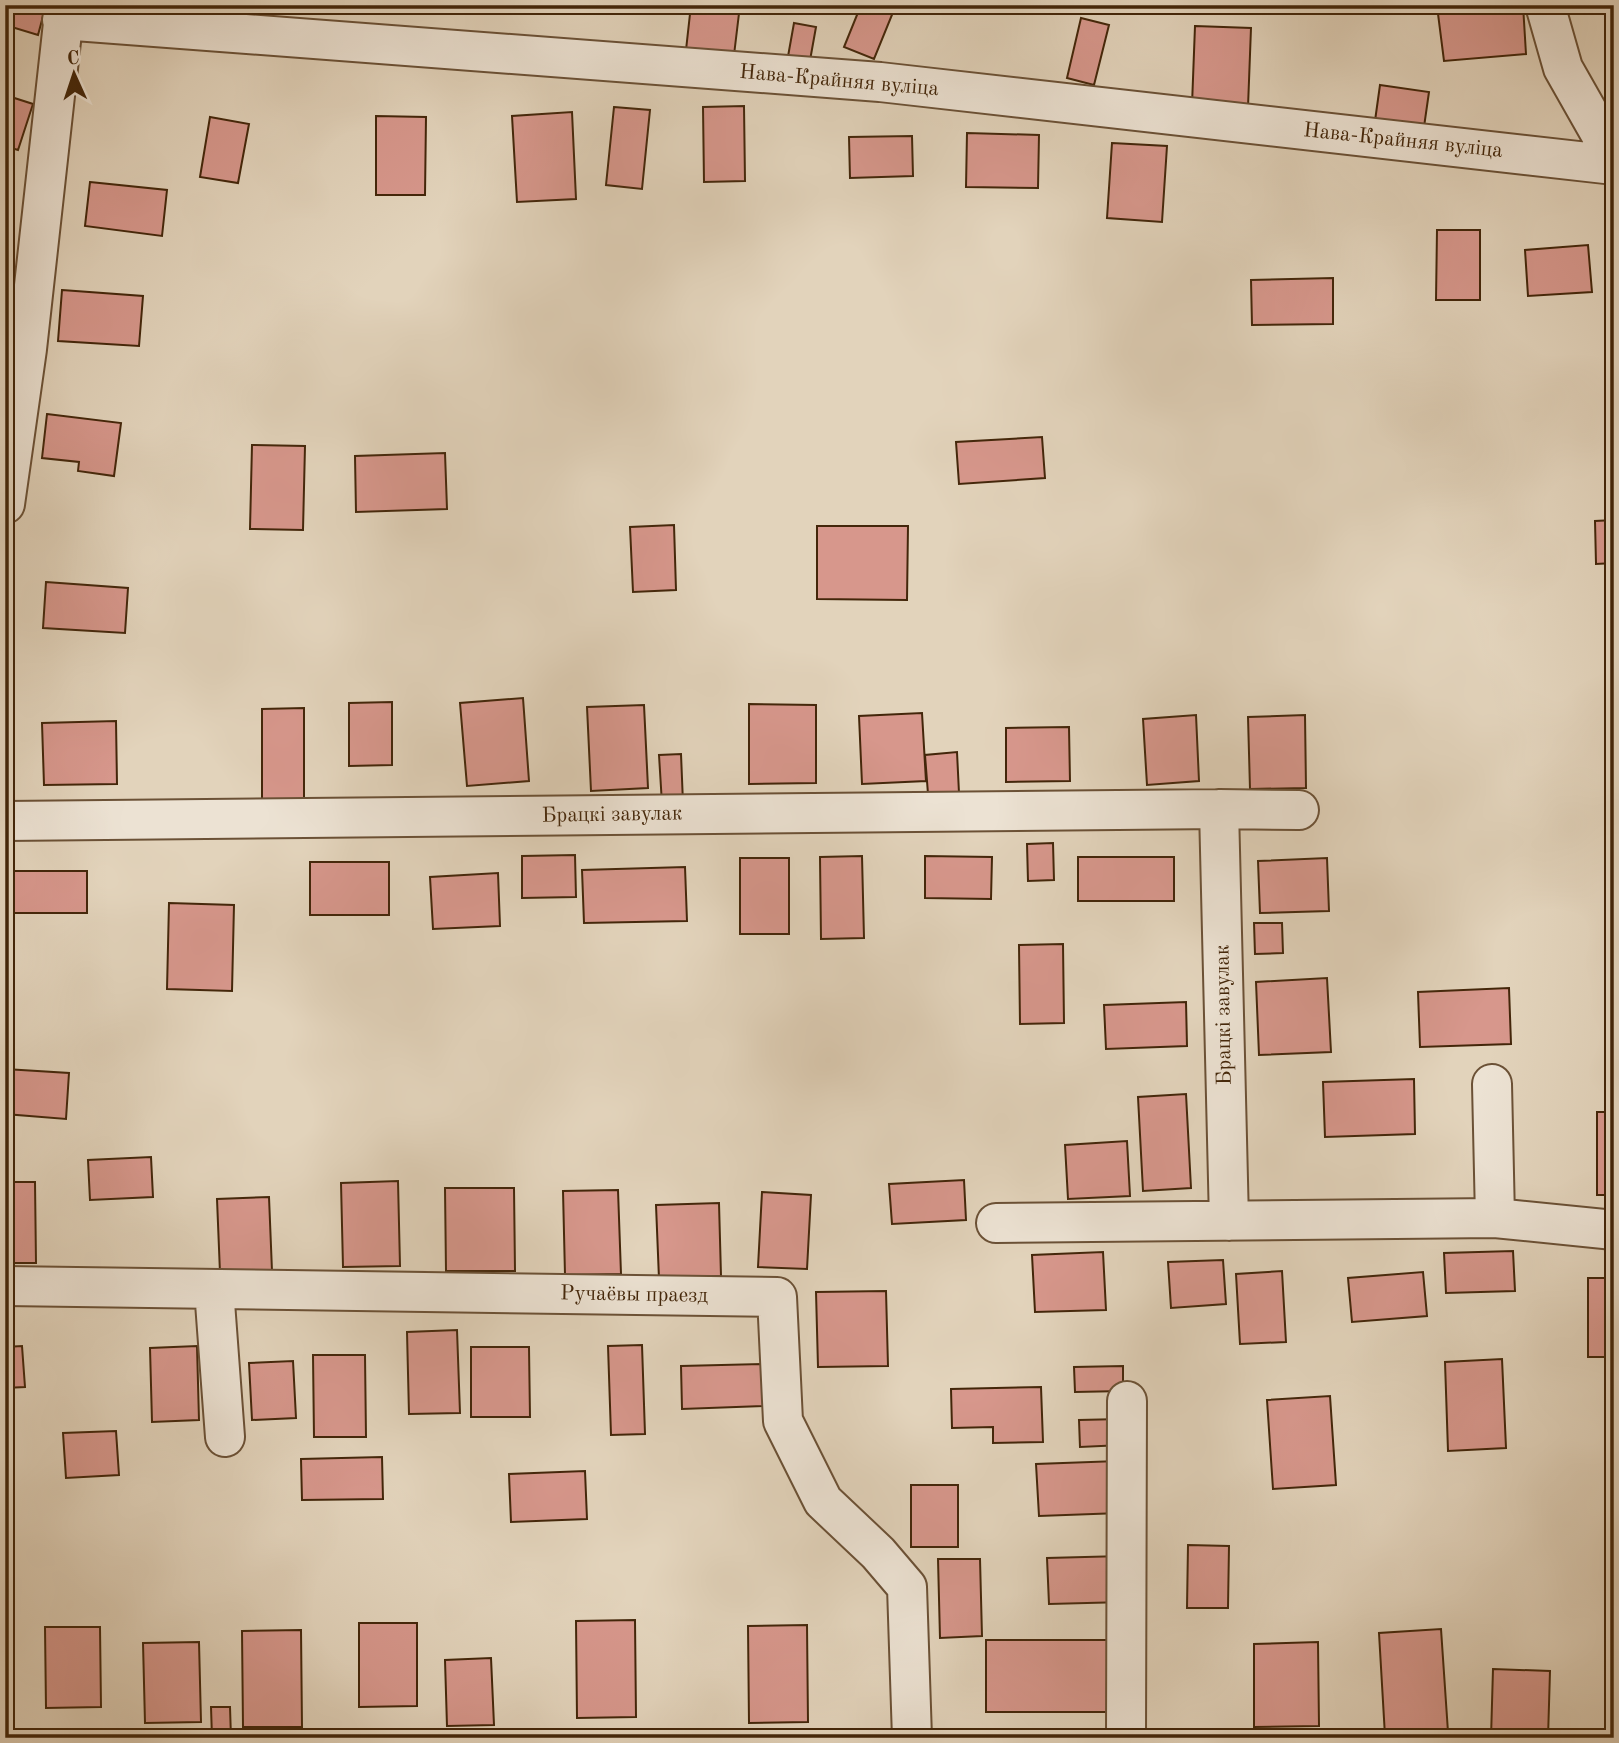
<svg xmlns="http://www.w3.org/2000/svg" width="1619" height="1743" viewBox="0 0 1619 1743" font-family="'Old Standard TT',serif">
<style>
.building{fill:#d7978c;stroke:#43260a;stroke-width:2}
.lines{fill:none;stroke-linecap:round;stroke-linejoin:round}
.minor-casing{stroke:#6b5136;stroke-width:42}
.minor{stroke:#ece2d3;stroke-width:38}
.labels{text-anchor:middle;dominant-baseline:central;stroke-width:7;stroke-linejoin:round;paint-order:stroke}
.street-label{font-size:21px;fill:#43260a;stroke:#ece2d3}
</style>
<rect width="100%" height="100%" fill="#e2d3bb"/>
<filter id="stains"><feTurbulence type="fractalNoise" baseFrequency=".00286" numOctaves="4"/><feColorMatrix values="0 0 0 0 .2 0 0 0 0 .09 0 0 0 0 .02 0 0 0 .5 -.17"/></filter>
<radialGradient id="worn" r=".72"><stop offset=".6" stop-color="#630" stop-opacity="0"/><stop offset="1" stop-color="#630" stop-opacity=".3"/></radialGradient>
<path class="building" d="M 5,5 L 46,5 L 38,35 L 5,25 Z
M 691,5 L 740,5 L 734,55 L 686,50 Z
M 861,5 L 896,5 L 874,59 L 844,47 Z
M 1523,5 L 1526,54 L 1444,61 L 1437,6 Z
M 1081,18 L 1109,25 L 1094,85 L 1067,78 Z
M 794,23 L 816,27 L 809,66 L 787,62 Z
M 1195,26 L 1251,28 L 1248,107 L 1192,105 Z
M 1380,85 L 1429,92 L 1423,134 L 1374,128 Z
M 5,95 L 33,104 L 18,150 L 5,146 Z
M 744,106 L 745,181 L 704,182 L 703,107 Z
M 614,107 L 650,110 L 642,189 L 606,185 Z
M 572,112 L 576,199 L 517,202 L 512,116 Z
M 376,116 L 426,117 L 425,195 L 376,195 Z
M 210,117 L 249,124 L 238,183 L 200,177 Z
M 967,133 L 1039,135 L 1038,188 L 966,187 Z
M 912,136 L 913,176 L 850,178 L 849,137 Z
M 1112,143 L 1167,146 L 1162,222 L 1107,218 Z
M 90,182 L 167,190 L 162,236 L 85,226 Z
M 1437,230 L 1480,230 L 1480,300 L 1436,300 Z
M 1588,245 L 1592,292 L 1528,296 L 1525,250 Z
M 1333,278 L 1333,324 L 1252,325 L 1251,280 Z
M 62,290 L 143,296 L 139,346 L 58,341 Z
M 47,414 L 121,423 L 114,476 L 78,471 L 79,462 L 42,458 Z
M 1042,437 L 1045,478 L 959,484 L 956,442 Z
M 252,445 L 305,446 L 303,530 L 250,529 Z
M 445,453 L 447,509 L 356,512 L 355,456 Z
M 1614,520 L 1614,563 L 1596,564 L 1595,521 Z
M 674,525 L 676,590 L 633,592 L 630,527 Z
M 817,526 L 908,526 L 907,600 L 817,599 Z
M 46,582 L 128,588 L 125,633 L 43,628 Z
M 523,698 L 529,781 L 467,786 L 460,703 Z
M 392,702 L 392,765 L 349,766 L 349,703 Z
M 749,704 L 816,705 L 816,783 L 749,784 Z
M 644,705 L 648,788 L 591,791 L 587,707 Z
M 304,708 L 304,799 L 262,799 L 262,709 Z
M 922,713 L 926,781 L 862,784 L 859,716 Z
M 1196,715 L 1199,781 L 1147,785 L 1143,719 Z
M 1305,715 L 1306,788 L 1250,789 L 1248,717 Z
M 116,721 L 117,784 L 44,785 L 42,723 Z
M 1069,727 L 1070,781 L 1006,782 L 1006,728 Z
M 957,752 L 959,793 L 928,794 L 925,755 Z
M 681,754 L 683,803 L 662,804 L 659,755 Z
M 1053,843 L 1054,880 L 1028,881 L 1027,844 Z
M 575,855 L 576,897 L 522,898 L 522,856 Z
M 862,856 L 864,938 L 821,939 L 820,857 Z
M 925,856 L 992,857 L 991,899 L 925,898 Z
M 1078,857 L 1174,857 L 1174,901 L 1078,901 Z
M 740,858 L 789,858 L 789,934 L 740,934 Z
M 1327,858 L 1329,911 L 1260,913 L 1258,861 Z
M 310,862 L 389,862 L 389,915 L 310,915 Z
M 685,867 L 687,921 L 584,923 L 582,870 Z
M 5,871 L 87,871 L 87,913 L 5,913 Z
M 498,873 L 500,926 L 433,929 L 430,877 Z
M 169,903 L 234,905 L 232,991 L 167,989 Z
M 1254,923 L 1282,923 L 1283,953 L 1255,954 Z
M 1063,944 L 1064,1023 L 1020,1024 L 1019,945 Z
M 1327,978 L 1331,1052 L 1259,1055 L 1256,982 Z
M 1509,988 L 1511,1044 L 1420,1047 L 1418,992 Z
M 1186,1002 L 1187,1046 L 1106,1049 L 1104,1005 Z
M 5,1069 L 69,1073 L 66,1119 L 5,1114 Z
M 1414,1079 L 1415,1134 L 1325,1137 L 1323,1082 Z
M 1186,1094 L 1191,1188 L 1143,1191 L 1138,1097 Z
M 1597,1112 L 1614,1112 L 1614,1195 L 1597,1195 Z
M 1127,1141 L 1130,1196 L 1068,1199 L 1065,1145 Z
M 151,1157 L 153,1197 L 90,1200 L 88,1160 Z
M 964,1180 L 966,1220 L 892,1224 L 889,1184 Z
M 398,1181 L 400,1266 L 343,1267 L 341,1183 Z
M 5,1182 L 35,1182 L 36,1263 L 5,1263 Z
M 445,1188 L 514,1188 L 515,1271 L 446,1271 Z
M 618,1190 L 621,1274 L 565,1275 L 563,1191 Z
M 762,1192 L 811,1195 L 807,1269 L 758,1267 Z
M 269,1197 L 272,1271 L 220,1273 L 217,1199 Z
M 719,1203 L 721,1276 L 659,1279 L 656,1205 Z
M 1513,1251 L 1515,1291 L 1446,1293 L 1444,1253 Z
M 1103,1252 L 1106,1310 L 1035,1312 L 1032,1255 Z
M 1223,1260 L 1226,1304 L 1171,1308 L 1168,1262 Z
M 1282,1271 L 1286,1342 L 1240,1344 L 1236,1274 Z
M 1423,1272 L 1427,1316 L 1352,1322 L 1348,1278 Z
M 1588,1278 L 1614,1278 L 1614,1357 L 1588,1357 Z
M 886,1291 L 888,1366 L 818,1367 L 816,1292 Z
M 457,1330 L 460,1413 L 409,1414 L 407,1332 Z
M 642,1345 L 645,1434 L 611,1435 L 608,1346 Z
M 22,1346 L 25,1387 L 5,1388 L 5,1347 Z
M 197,1346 L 199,1420 L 152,1422 L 150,1348 Z
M 471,1347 L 529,1347 L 530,1417 L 471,1417 Z
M 313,1355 L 365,1355 L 366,1437 L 314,1437 Z
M 1502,1359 L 1506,1448 L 1448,1451 L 1445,1362 Z
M 293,1361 L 296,1418 L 252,1420 L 249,1363 Z
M 762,1364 L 763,1406 L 682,1409 L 681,1366 Z
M 1123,1366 L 1123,1391 L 1075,1392 L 1074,1367 Z
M 1041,1387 L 1043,1442 L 993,1443 L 993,1427 L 952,1428 L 951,1389 Z
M 1330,1396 L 1336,1485 L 1273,1489 L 1267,1400 Z
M 1121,1419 L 1122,1445 L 1080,1447 L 1079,1420 Z
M 116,1431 L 119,1475 L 66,1478 L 63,1433 Z
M 382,1457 L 383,1499 L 302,1500 L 301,1459 Z
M 1118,1461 L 1120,1513 L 1039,1516 L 1036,1464 Z
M 585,1471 L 587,1519 L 511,1522 L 509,1474 Z
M 911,1485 L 958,1485 L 958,1547 L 911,1547 Z
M 1188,1545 L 1229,1546 L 1228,1608 L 1187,1608 Z
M 1123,1556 L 1125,1602 L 1049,1604 L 1047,1558 Z
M 938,1559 L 980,1559 L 982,1636 L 940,1638 Z
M 635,1620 L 636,1717 L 577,1718 L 576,1621 Z
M 359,1623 L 417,1623 L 417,1706 L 359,1707 Z
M 807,1625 L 808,1722 L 749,1723 L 748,1626 Z
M 45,1627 L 100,1627 L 101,1707 L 46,1708 Z
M 1441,1629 L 1448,1732 L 1385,1736 L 1379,1633 Z
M 301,1630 L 302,1727 L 243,1727 L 242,1631 Z
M 986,1640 L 1114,1640 L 1114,1712 L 986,1712 Z
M 199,1642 L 201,1722 L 145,1723 L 143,1643 Z
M 1318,1642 L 1319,1726 L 1254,1727 L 1254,1644 Z
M 491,1658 L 494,1725 L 447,1726 L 445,1660 Z
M 1493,1669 L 1550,1671 L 1548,1738 L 1491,1738 Z
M 211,1707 L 230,1707 L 231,1738 L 212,1738 Z
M 1581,1729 L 1596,1729 L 1596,1738 L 1581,1738 Z"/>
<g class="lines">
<defs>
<path id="minor" d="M 1545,5 L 1563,68 L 1614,158
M 62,20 L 880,82 L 1614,165
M 5,504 L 27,349 L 65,5
M 5,821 L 1219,809
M 1492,1084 L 1495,1218
M 1229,1221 L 1219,809 L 1299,810
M 996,1223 L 1495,1218 L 1614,1230
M 5,1286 L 777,1297 L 783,1421 L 823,1501 L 878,1553 L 907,1587 L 912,1738
M 214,1289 L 225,1437
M 1126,1738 L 1127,1401"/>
</defs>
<use href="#minor" class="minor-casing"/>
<use href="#minor" class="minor"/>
</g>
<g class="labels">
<g class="street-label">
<text transform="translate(839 81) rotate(5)">Нава-Крайняя вуліца</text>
<text transform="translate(1403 141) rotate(6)">Нава-Крайняя вуліца</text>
<text transform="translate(612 815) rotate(-1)">Брацкі завулак</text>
<text transform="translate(1224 1015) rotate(-91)">Брацкі завулак</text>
<text transform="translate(634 1295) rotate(1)">Ручаёвы праезд</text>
</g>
</g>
<rect width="1619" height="1743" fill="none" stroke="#e2d3bb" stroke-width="28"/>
<rect x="7" y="7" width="1605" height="1729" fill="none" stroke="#43260a" stroke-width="3.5"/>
<rect x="14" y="14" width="1591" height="1715" fill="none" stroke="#43260a" stroke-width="2"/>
<g transform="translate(74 74) rotate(357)" stroke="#ece2d3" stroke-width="5" paint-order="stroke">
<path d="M0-5L12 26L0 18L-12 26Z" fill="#43260a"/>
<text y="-10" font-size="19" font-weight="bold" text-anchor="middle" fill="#43260a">С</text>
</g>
<rect width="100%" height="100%" filter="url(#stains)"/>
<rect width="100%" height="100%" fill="url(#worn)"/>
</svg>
